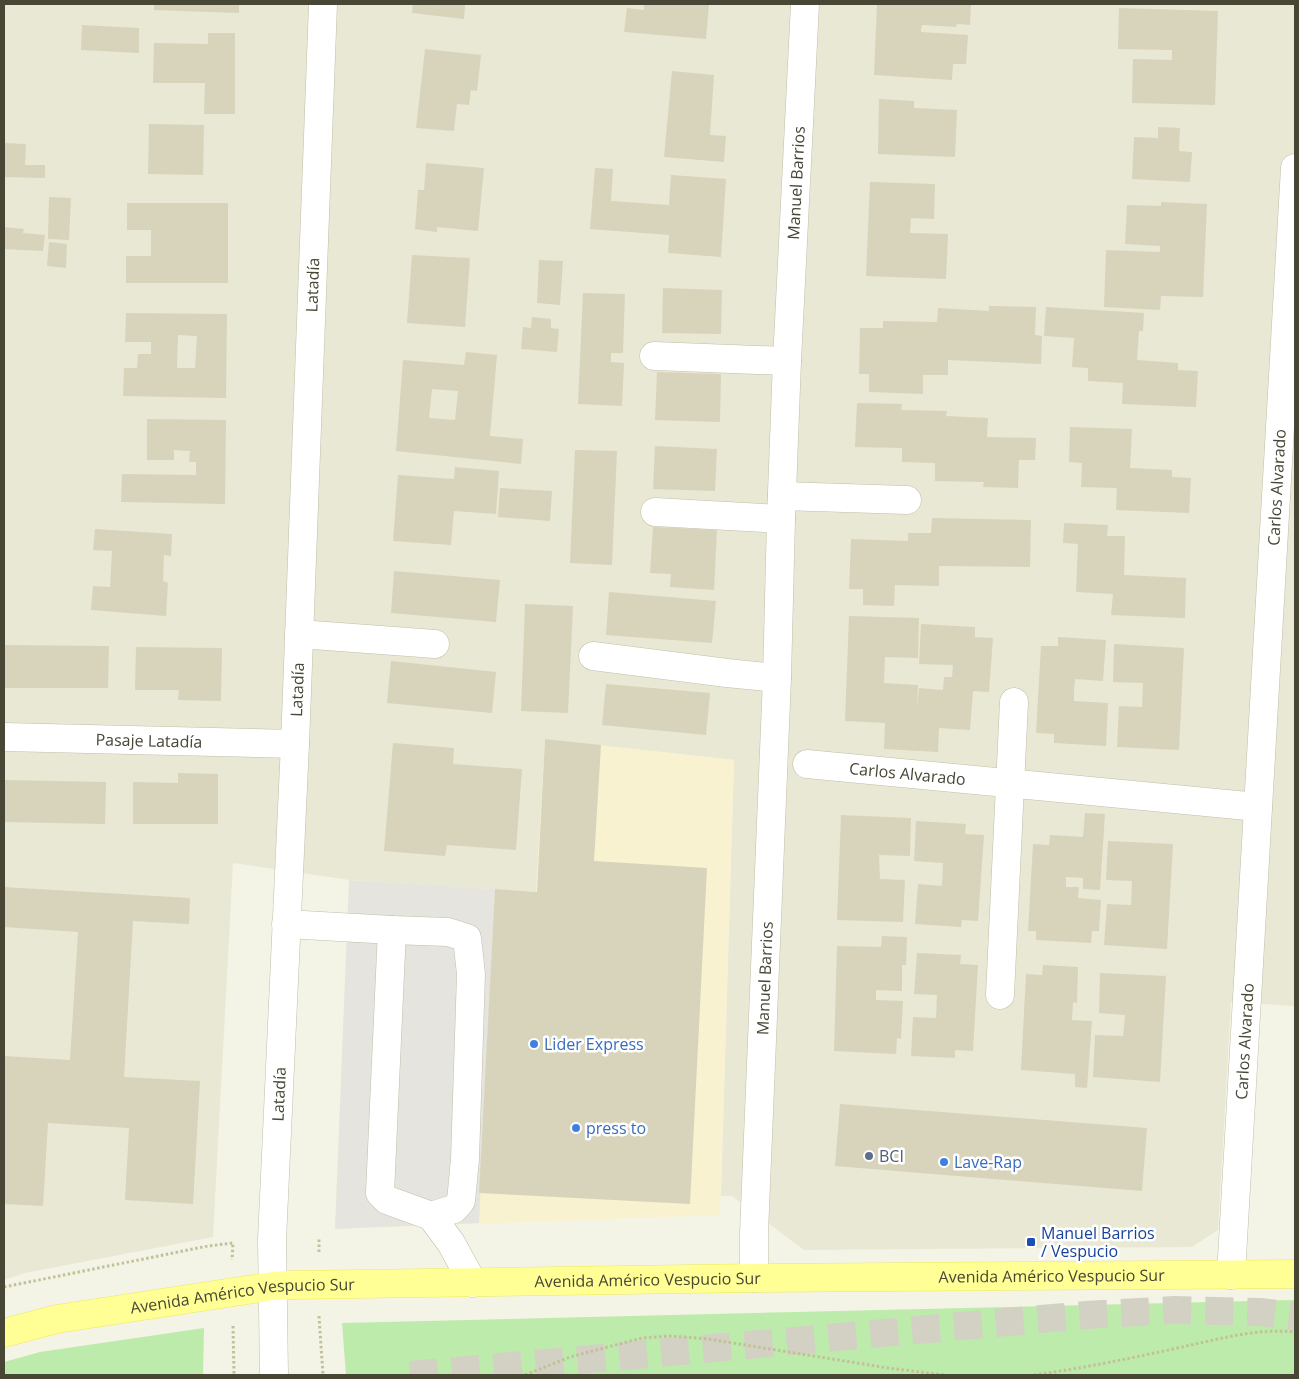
<svg xmlns="http://www.w3.org/2000/svg" width="1299" height="1379" viewBox="0 0 1299 1379" font-family="'Open Sans',sans-serif">
<style>
.residential{fill:#e9e8d4}
.commercial{fill:#f8f2d0}
.green{fill:#bdebac}
.parking{fill:#e5e4df}
.building{fill:#d7d4bb;fill-rule:evenodd}
.lines{fill:none;stroke-linecap:round;stroke-linejoin:round}
.highway-tunnel{stroke:#d2d1c3;stroke-width:28;stroke-dasharray:28 14;stroke-linecap:butt}
.minor-casing{stroke:#c0bfa8;stroke-width:29}
.major-casing{stroke:#ebea5d;stroke-width:29}
.path{stroke:#c3c099;stroke-width:3;stroke-dasharray:2.5 2.5;stroke-linecap:butt}
.minor{stroke:#fff;stroke-width:28}
.major{stroke:#ffff95;stroke-width:28}
.shop-dot{fill:#3f7fe0;stroke:#fff;stroke-width:2}
.service-dot{fill:#5c6f8a;stroke:#fff;stroke-width:2}
.transit-dot{fill:#1a4fb4;stroke:#fff;stroke-width:2}
.labels{text-anchor:middle;dominant-baseline:central;stroke-width:5;stroke-linejoin:round;paint-order:stroke}
.street-label{font-size:16px;fill:#484635;stroke:#fff}
.shop-label{font-size:16px;fill:#366cbe;stroke:#fff;text-anchor:start}
.service-label{font-size:16px;fill:#4e5e75;stroke:#fff;text-anchor:start}
.transit-label{font-size:16px;fill:#164399;stroke:#fff;text-anchor:start}
</style>
<rect width="100%" height="100%" fill="#f4f4e6"/>
<path class="residential" d="M 4,4 L 1295,4 L 1295,1006 L 1231,1002 L 1218,1230 L 1192,1247 L 804,1250 L 732,1196 L 721,1196 L 734,760 L 545,740 L 537,892 L 349,880 L 233,863 L 213,1237 L 25,1273 L 4,1280 Z"/>
<path class="commercial" d="M 545,739 L 734,760 L 720,1215 L 335,1229 L 349,880 L 536,892 Z"/>
<path class="green" d="M 1295,1300 L 1295,1375 L 346,1375 L 342,1323 Z
M 204,1328 L 203,1375 L 4,1375 L 4,1362 L 40,1352 Z"/>
<path class="parking" d="M 349,880 L 495,889 L 479,1223 L 335,1229 Z"/>
<path class="building" d="M 154,4 L 239,4 L 239,13 L 154,10 Z
M 413,4 L 465,4 L 464,19 L 412,13 Z
M 644,4 L 709,4 L 706,39 L 624,32 L 627,8 L 644,10 Z
M 877,4 L 971,4 L 970,25 L 957,24 L 956,27 L 922,25 L 921,29 L 921,32 L 968,35 L 966,64 L 953,64 L 952,80 L 874,75 Z
M 1119,8 L 1218,11 L 1215,105 L 1132,103 L 1133,59 L 1172,60 L 1172,50 L 1118,49 Z
M 82,25 L 139,28 L 139,53 L 81,50 Z
M 208,33 L 235,33 L 235,114 L 204,114 L 205,83 L 153,83 L 154,43 L 208,44 Z
M 425,49 L 481,55 L 477,91 L 471,90 L 469,105 L 457,104 L 454,131 L 416,128 Z
M 672,71 L 714,75 L 710,135 L 726,136 L 724,162 L 664,157 Z
M 879,99 L 914,101 L 914,108 L 957,110 L 955,157 L 878,154 Z
M 149,124 L 204,125 L 203,175 L 148,174 Z
M 1158,127 L 1180,128 L 1179,151 L 1192,152 L 1190,182 L 1132,179 L 1134,137 L 1158,138 Z
M 4,143 L 26,144 L 25,165 L 45,165 L 45,178 L 4,177 Z
M 426,163 L 484,168 L 478,231 L 437,227 L 437,232 L 415,229 L 418,190 L 424,190 Z
M 595,168 L 613,169 L 611,201 L 669,205 L 671,175 L 726,179 L 721,257 L 668,253 L 669,235 L 590,229 Z
M 870,182 L 935,184 L 934,219 L 911,218 L 910,233 L 948,234 L 946,279 L 866,276 Z
M 49,197 L 71,198 L 69,240 L 48,239 Z
M 1161,202 L 1207,204 L 1203,297 L 1161,296 L 1160,310 L 1104,307 L 1106,250 L 1160,252 L 1160,246 L 1125,244 L 1127,205 L 1161,206 Z
M 127,203 L 228,203 L 228,283 L 126,283 L 126,256 L 151,256 L 151,230 L 127,230 Z
M 4,227 L 24,229 L 23,233 L 45,235 L 43,251 L 4,249 Z
M 49,242 L 67,244 L 66,268 L 47,266 Z
M 412,255 L 470,258 L 465,327 L 407,323 Z
M 539,260 L 563,261 L 560,305 L 537,303 Z
M 663,288 L 722,290 L 721,334 L 662,333 Z
M 583,293 L 625,294 L 623,353 L 611,353 L 611,362 L 624,363 L 622,406 L 578,404 Z
M 989,306 L 1036,307 L 1035,335 L 1042,336 L 1041,364 L 948,360 L 948,375 L 923,375 L 923,394 L 869,392 L 869,374 L 859,374 L 860,328 L 883,328 L 883,321 L 937,322 L 938,308 L 989,311 Z
M 1046,307 L 1144,313 L 1143,331 L 1139,331 L 1137,360 L 1178,363 L 1178,370 L 1198,371 L 1196,407 L 1122,404 L 1123,383 L 1088,381 L 1088,368 L 1072,367 L 1074,338 L 1044,336 Z
M 126,313 L 227,314 L 226,398 L 123,396 L 124,368 L 137,368 L 138,354 L 151,354 L 151,342 L 125,342 ZM 178,335 L 197,336 L 195,368 L 177,368 Z
M 532,317 L 551,319 L 551,328 L 559,329 L 557,352 L 521,349 L 523,327 L 531,328 Z
M 466,352 L 497,355 L 490,436 L 523,439 L 521,464 L 396,451 L 403,360 L 464,365 ZM 432,389 L 458,391 L 455,420 L 429,418 Z
M 657,372 L 721,374 L 720,422 L 655,420 Z
M 857,403 L 902,404 L 901,410 L 947,411 L 946,416 L 988,418 L 987,437 L 1036,438 L 1035,460 L 1019,460 L 1018,488 L 983,487 L 984,482 L 935,481 L 935,463 L 902,462 L 902,448 L 855,447 Z
M 147,419 L 226,420 L 225,504 L 121,502 L 122,474 L 196,475 L 196,462 L 189,462 L 190,451 L 174,450 L 174,460 L 147,460 Z
M 1070,427 L 1132,429 L 1130,468 L 1172,470 L 1172,477 L 1191,478 L 1189,513 L 1116,510 L 1117,488 L 1081,487 L 1082,463 L 1069,462 Z
M 655,446 L 717,449 L 715,491 L 653,489 Z
M 575,450 L 617,451 L 612,565 L 570,563 Z
M 455,467 L 499,471 L 496,514 L 454,511 L 451,545 L 393,541 L 398,475 L 454,479 Z
M 500,488 L 552,491 L 550,521 L 498,517 Z
M 932,518 L 1031,520 L 1030,567 L 939,566 L 939,586 L 895,585 L 894,606 L 863,605 L 863,589 L 849,589 L 851,539 L 908,541 L 908,533 L 931,533 Z
M 1064,523 L 1108,525 L 1107,536 L 1125,536 L 1124,575 L 1186,578 L 1185,618 L 1111,615 L 1113,594 L 1076,592 L 1078,544 L 1063,543 Z
M 653,527 L 717,530 L 714,590 L 670,587 L 671,574 L 650,573 Z
M 95,529 L 172,534 L 171,556 L 164,555 L 163,581 L 168,583 L 166,616 L 91,610 L 93,586 L 110,587 L 112,551 L 93,550 Z
M 394,571 L 500,580 L 496,622 L 391,613 Z
M 609,592 L 716,601 L 712,643 L 606,635 Z
M 525,604 L 573,606 L 568,713 L 521,711 Z
M 849,616 L 919,618 L 918,658 L 885,657 L 884,683 L 918,685 L 917,708 L 919,688 L 943,690 L 944,677 L 952,677 L 953,665 L 919,664 L 921,624 L 975,627 L 975,637 L 993,638 L 989,692 L 973,691 L 970,730 L 939,728 L 938,752 L 884,749 L 885,723 L 845,721 Z
M 1058,637 L 1106,640 L 1103,681 L 1075,679 L 1074,691 L 1074,701 L 1108,703 L 1106,746 L 1054,743 L 1054,734 L 1036,733 L 1041,646 L 1058,646 Z
M 1114,644 L 1184,648 L 1179,750 L 1117,747 L 1119,706 L 1142,707 L 1143,683 L 1113,682 Z
M 4,645 L 109,646 L 108,688 L 4,688 Z
M 136,647 L 222,648 L 221,701 L 178,700 L 179,690 L 135,690 Z
M 391,661 L 496,672 L 492,713 L 387,703 Z
M 606,684 L 710,693 L 706,735 L 602,725 Z
M 545,739 L 601,745 L 594,861 L 707,868 L 690,1204 L 479,1193 L 495,889 L 537,892 Z
M 393,743 L 454,748 L 453,764 L 522,769 L 516,850 L 447,845 L 445,856 L 384,851 Z
M 178,773 L 218,774 L 218,824 L 133,824 L 133,782 L 178,783 Z
M 4,780 L 106,782 L 105,824 L 4,822 Z
M 1085,813 L 1105,814 L 1100,890 L 1083,889 L 1083,878 L 1066,877 L 1066,887 L 1079,887 L 1078,898 L 1101,900 L 1099,931 L 1092,931 L 1091,943 L 1036,940 L 1036,931 L 1028,931 L 1033,844 L 1049,845 L 1050,835 L 1083,837 Z
M 841,815 L 911,818 L 910,856 L 879,855 L 880,879 L 905,880 L 903,922 L 837,920 Z
M 916,821 L 966,824 L 965,834 L 984,835 L 978,921 L 962,920 L 961,927 L 915,924 L 918,884 L 942,886 L 943,863 L 914,861 Z
M 1108,841 L 1173,844 L 1167,949 L 1104,945 L 1107,904 L 1131,905 L 1132,881 L 1106,880 Z
M 4,887 L 190,898 L 189,924 L 133,921 L 124,1077 L 200,1081 L 193,1204 L 125,1200 L 129,1128 L 48,1123 L 43,1206 L 4,1204 L 4,1056 L 70,1060 L 78,932 L 4,927 Z
M 882,936 L 907,937 L 906,965 L 902,965 L 902,991 L 876,990 L 876,1000 L 903,1001 L 901,1039 L 897,1038 L 896,1054 L 834,1051 L 837,946 L 881,947 Z
M 917,953 L 961,955 L 960,964 L 978,965 L 973,1051 L 955,1050 L 955,1058 L 911,1056 L 913,1017 L 936,1018 L 937,995 L 914,994 Z
M 1043,965 L 1078,967 L 1077,1003 L 1073,1002 L 1072,1020 L 1092,1021 L 1087,1088 L 1075,1087 L 1075,1074 L 1021,1070 L 1026,974 L 1042,975 Z
M 1100,973 L 1166,976 L 1160,1082 L 1093,1077 L 1095,1035 L 1123,1036 L 1125,1015 L 1099,1013 Z
M 840,1104 L 1147,1128 L 1142,1191 L 835,1166 Z"/>
<g class="lines">
<path class="highway-tunnel" d="M 410,1375 L 1086,1315 L 1174,1310 L 1260,1312 L 1295,1316"/>
<defs>
<g id="minor">
<path d="M 654,356 L 787,361"/>
<path d="M 782,496 L 907,500"/>
<path d="M 655,512 L 781,519"/>
<path d="M 299,634 L 435,644"/>
<path d="M 593,656 L 727,673 L 777,678"/>
<path id="s1" d="M 4,737 L 295,744"/>
<path id="s2" d="M 807,764 L 1258,807"/>
<path d="M 286,924 L 392,930"/>
<path d="M 1000,995 L 1014,702"/>
<path d="M 431,1216 L 454,1209 L 461,1201 L 465,1159 L 471,974 L 467,938 L 448,932 L 392,930 L 380,1193 L 387,1200 L 431,1216 L 451,1243 L 473,1283"/>
<path id="s3" d="M 1231,1275 L 1295,168"/>
<path id="s4" d="M 754,1278 L 754,1233 L 777,678 L 781,519 L 787,361 L 805,4"/>
<path id="s5" d="M 274,1375 L 272,1240 L 295,744 L 323,4"/>
</g>
<g id="major">
<path id="s6" d="M 4,1333 L 57,1319 L 273,1286 L 291,1285 L 754,1278 L 1295,1274"/>
</g>
</defs>
<use href="#minor" class="minor-casing"/>
<use href="#major" class="major-casing"/>
<path class="path" d="M 319,1252 L 319,1239
M 4,1287 L 208,1246 L 233,1243 L 232,1260
M 319,1316 L 323,1375
M 233,1326 L 234,1375
M 525,1375 L 570,1357 L 642,1338 L 671,1336 L 708,1339 L 888,1368 L 945,1375
M 1034,1375 C 1084,1368 1132,1358 1182,1347 C 1219,1339 1257,1328 1295,1332"/>
<use href="#minor" class="minor"/>
<use href="#major" class="major"/>
</g>
<g class="shop-dot">
<circle cx="534" cy="1044" r="5"/>
<circle cx="576" cy="1128" r="5"/>
<circle cx="944" cy="1162" r="5"/>
</g>
<circle class="service-dot" cx="869" cy="1156" r="5"/>
<rect class="transit-dot" x="1026" y="1237" width="10" height="10" rx="2.5"/>
<g class="labels">
<g class="street-label">
<text stroke="none"><textPath href="#s4" startOffset="1096">Manuel Barrios</textPath></text>
<text stroke="none"><textPath href="#s5" startOffset="1091">Latadía</textPath></text>
<text stroke="none"><textPath href="#s3" startOffset="789">Carlos Alvarado</textPath></text>
<text stroke="none"><textPath href="#s5" startOffset="686">Latadía</textPath></text>
<text stroke="none"><textPath href="#s1" startOffset="145">Pasaje Latadía</textPath></text>
<text stroke="none"><textPath href="#s2" startOffset="101">Carlos Alvarado</textPath></text>
<text stroke="none"><textPath href="#s4" startOffset="300">Manuel Barrios</textPath></text>
<text stroke="none"><textPath href="#s3" startOffset="234">Carlos Alvarado</textPath></text>
<text stroke="none"><textPath href="#s5" startOffset="281">Latadía</textPath></text>
<text stroke="none"><textPath href="#s6" startOffset="1052">Avenida Américo Vespucio Sur</textPath></text>
<text stroke="none"><textPath href="#s6" startOffset="648">Avenida Américo Vespucio Sur</textPath></text>
<text stroke="none"><textPath href="#s6" startOffset="242">Avenida Américo Vespucio Sur</textPath></text>
</g>
<g class="shop-label">
<text x="544" y="1044">Lider Express</text>
<text x="586" y="1128">press to</text>
<text x="954" y="1162">Lave-Rap</text>
</g>
<g class="service-label">
<text x="879" y="1156">BCI</text>
</g>
<g class="transit-label">
<text x="1041" y="1233">Manuel Barrios<tspan x="1041" dy="18">/ Vespucio</tspan></text>
</g>
</g>
<rect width="1299" height="1379" fill="none" stroke="#484635" stroke-width="10"/>
</svg>
